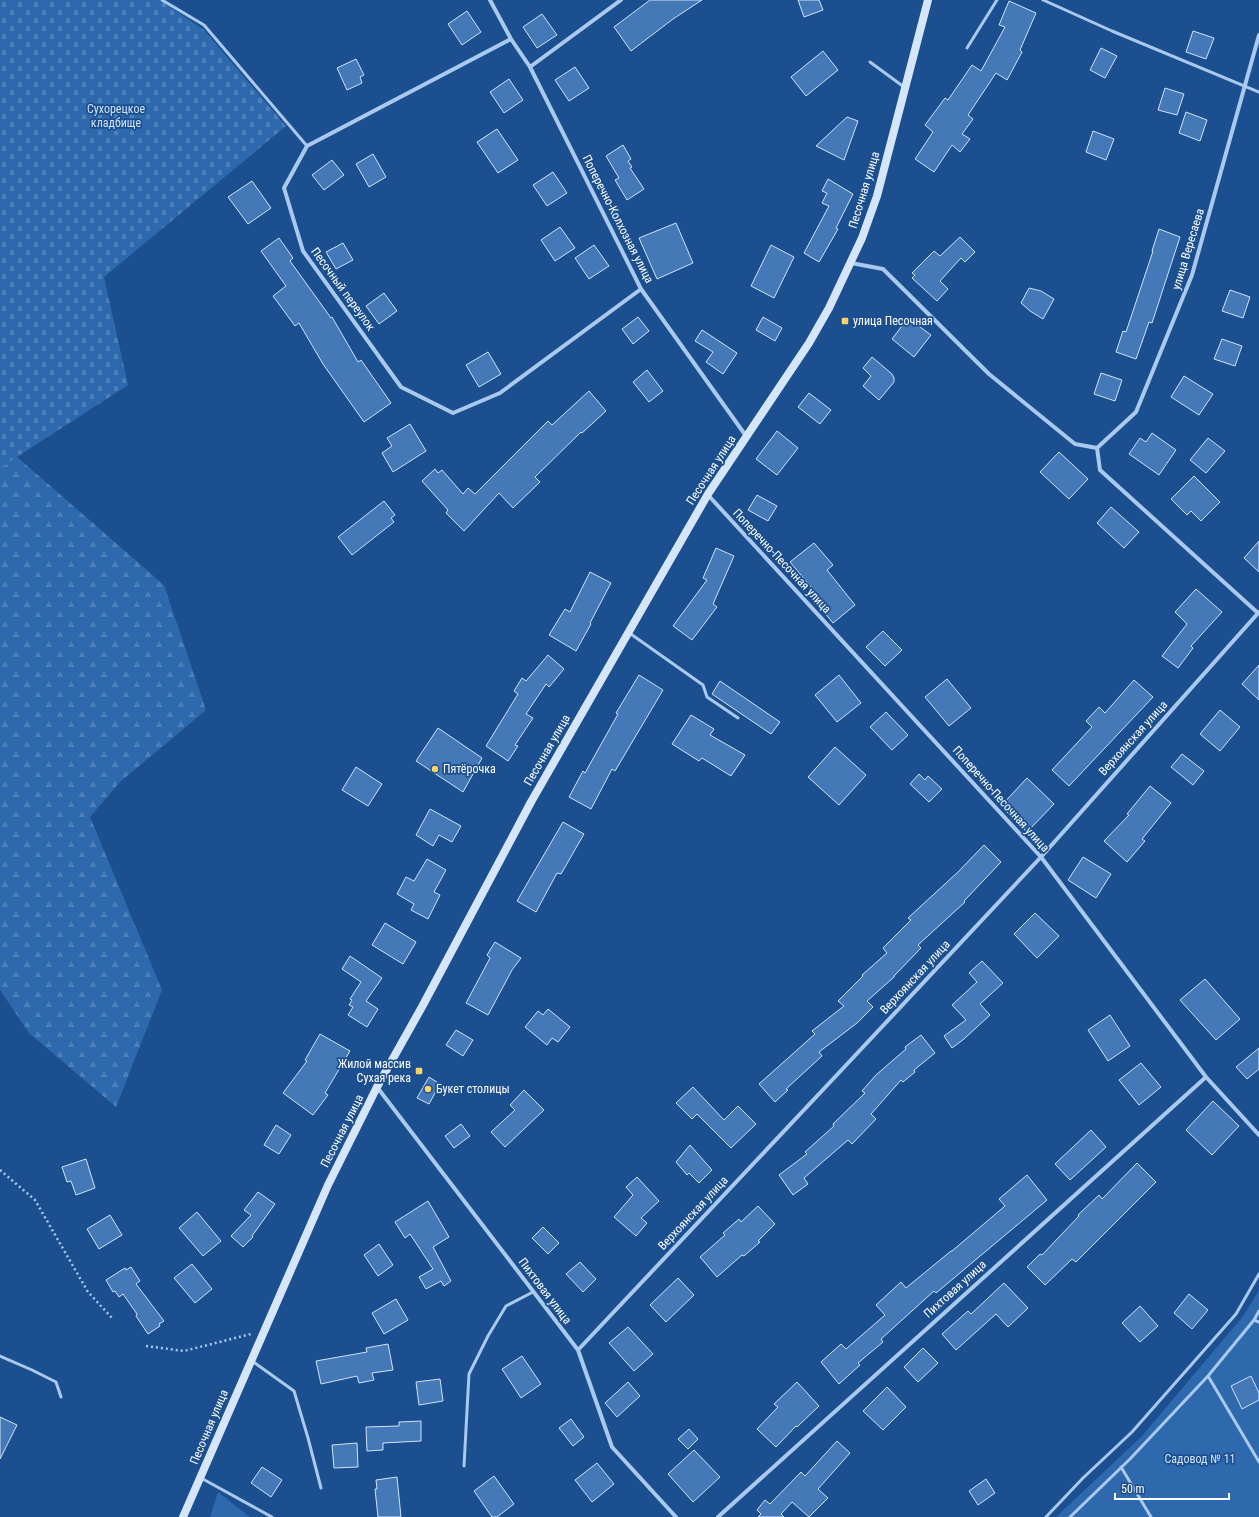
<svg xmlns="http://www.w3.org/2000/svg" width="1259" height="1517" viewBox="0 0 1259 1517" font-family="'Roboto Condensed',sans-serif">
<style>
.forest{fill:url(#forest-firs)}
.cemetery{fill:url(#cemetery-stones)}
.garden{fill:#2e69ad}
.building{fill:#4478b7;stroke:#cfe3fa}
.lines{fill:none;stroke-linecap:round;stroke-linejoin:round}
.path{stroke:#a9c9ee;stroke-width:2.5;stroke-dasharray:2 3;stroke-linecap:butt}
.lane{stroke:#a9c9ee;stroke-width:3}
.street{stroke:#a9c9ee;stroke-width:4}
.secondary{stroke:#d6e6fa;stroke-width:8}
.poi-dot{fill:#ffd166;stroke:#1b4f8f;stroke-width:1.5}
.labels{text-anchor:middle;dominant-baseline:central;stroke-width:3.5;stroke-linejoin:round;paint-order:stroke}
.park-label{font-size:12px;fill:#cfe3fa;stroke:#1b4f8f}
.street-label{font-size:12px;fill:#fff;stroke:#1b4f8f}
.poi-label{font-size:12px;fill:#fff;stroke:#1b4f8f;text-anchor:start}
</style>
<defs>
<pattern id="forest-firs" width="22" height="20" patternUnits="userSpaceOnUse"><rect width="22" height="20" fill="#2e69ad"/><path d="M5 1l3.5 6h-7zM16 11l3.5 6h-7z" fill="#4d80b9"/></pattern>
<pattern id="cemetery-stones" width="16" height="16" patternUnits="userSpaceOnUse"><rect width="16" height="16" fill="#2e69ad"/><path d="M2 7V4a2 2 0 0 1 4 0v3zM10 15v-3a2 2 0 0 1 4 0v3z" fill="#4d80b9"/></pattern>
</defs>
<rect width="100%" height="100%" fill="#1b4f8f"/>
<path class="forest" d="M 0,442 L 164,585 L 206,710 L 120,782 L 90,817 L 162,990 L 116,1107 L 29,1033 L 0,990 Z"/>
<path class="cemetery" d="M 0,0 L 160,0 L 204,30 L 286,126 L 104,277 L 128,385 L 0,468 Z"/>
<path class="garden" d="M 1259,1290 L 1259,1517 L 1056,1517 L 1142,1436 L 1244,1315 Z
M 218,1492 L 250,1517 L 210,1517 Z"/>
<path class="building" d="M 650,0 L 702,0 L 673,19 L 631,51 L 614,27 Z
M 798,0 L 819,0 L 823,10 L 804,17 Z
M 1009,1 L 1036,13 L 1020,50 L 1022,52 L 1007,80 L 996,73 L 968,115 L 973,119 L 962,134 L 970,139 L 960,152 L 952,145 L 934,172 L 915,159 L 933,132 L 925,125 L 945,98 L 948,100 L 972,65 L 981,71 L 1005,27 L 999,25 Z
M 467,11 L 481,32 L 462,45 L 448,24 Z
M 542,14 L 557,35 L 537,48 L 523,27 Z
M 1193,31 L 1214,38 L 1206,59 L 1186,52 Z
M 1101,48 L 1117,56 L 1105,78 L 1090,70 Z
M 823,51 L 838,70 L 806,96 L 791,77 Z
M 356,59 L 364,75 L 360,77 L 362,83 L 347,90 L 337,68 Z
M 575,67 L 589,88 L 569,101 L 555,80 Z
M 509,79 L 523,100 L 504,113 L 490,92 Z
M 1165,88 L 1184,94 L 1177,115 L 1158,110 Z
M 1186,112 L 1207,120 L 1200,141 L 1179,133 Z
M 847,117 L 858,121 L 844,160 L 816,146 Z
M 497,129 L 518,160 L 498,173 L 477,142 Z
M 1093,131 L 1114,139 L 1106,160 L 1086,152 Z
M 623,145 L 631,159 L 628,161 L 632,167 L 630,168 L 644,189 L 627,200 L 615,180 L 619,178 L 606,156 Z
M 373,154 L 386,177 L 369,187 L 356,164 Z
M 332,160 L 344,175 L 324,190 L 312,175 Z
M 553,172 L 567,193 L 547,206 L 533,185 Z
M 828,179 L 853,194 L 836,228 L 838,229 L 819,262 L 804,253 L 829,206 L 822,203 L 827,193 L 822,191 Z
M 252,181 L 271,208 L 248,224 L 228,197 Z
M 676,223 L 693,263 L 657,279 L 639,238 Z
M 560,227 L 575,248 L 555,261 L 541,240 Z
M 1159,229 L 1180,237 L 1152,323 L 1149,322 L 1136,359 L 1116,352 L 1123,331 L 1126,332 L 1153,251 L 1152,251 Z
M 960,237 L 975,252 L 965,262 L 961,258 L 940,281 L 948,289 L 937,301 L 912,278 L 915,275 L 912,273 L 934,251 L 940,256 Z
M 279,238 L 293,258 L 290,261 L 331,318 L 332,317 L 358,362 L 361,360 L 391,403 L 364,422 L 323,364 L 299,323 L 295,326 L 273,296 L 286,286 L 261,251 Z
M 343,243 L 353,260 L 336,269 L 326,252 Z
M 594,245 L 609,266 L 589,279 L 575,258 Z
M 771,245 L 794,257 L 774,298 L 751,286 Z
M 1029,288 L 1041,291 L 1054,299 L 1043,319 L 1030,311 L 1021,303 Z
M 1230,290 L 1250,297 L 1243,318 L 1222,311 Z
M 384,293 L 397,311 L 379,324 L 366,306 Z
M 638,317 L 649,331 L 633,344 L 622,329 Z
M 763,317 L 782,328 L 775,341 L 756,330 Z
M 908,318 L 931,335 L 914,357 L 892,339 Z
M 702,330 L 737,353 L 723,374 L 706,362 L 713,352 L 695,341 Z
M 1222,339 L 1242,346 L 1235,366 L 1214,359 Z
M 488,352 L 501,374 L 479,387 L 466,365 Z
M 872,357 L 892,374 L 894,378 L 894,382 L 879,400 L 863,386 L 871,376 L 863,368 Z
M 647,370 L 663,391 L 649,402 L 633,382 Z
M 1101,373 L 1122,380 L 1115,401 L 1094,394 Z
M 1184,376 L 1213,394 L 1199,415 L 1171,397 Z
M 589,391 L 606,411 L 582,433 L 581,432 L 535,477 L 540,482 L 513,508 L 499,493 L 464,531 L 446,513 L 448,510 L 422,481 L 435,469 L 438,473 L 442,470 L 463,494 L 468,488 L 475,494 L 548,421 L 552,425 Z
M 809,393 L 831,410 L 820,424 L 798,407 Z
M 410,424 L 426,451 L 393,472 L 382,453 L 392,446 L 387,438 Z
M 777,431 L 798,448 L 777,475 L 756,459 Z
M 1152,433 L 1176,450 L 1159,475 L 1129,454 L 1140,438 L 1146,442 Z
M 1208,438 L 1225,451 L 1206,473 L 1190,460 Z
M 1059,452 L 1088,479 L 1069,499 L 1040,472 Z
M 1194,476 L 1220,502 L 1201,521 L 1191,511 L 1187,515 L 1171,499 Z
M 757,495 L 777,506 L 768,521 L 748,510 Z
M 384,501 L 395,515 L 391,518 L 394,522 L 352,555 L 338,537 Z
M 1111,507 L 1139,532 L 1124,548 L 1097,523 Z
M 1259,541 L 1259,572 L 1244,558 Z
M 814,543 L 833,565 L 827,570 L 855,605 L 833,623 L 816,602 L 820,598 L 790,562 Z
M 716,548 L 734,556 L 713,604 L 717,607 L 692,640 L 673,626 L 707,580 L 703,578 Z
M 590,572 L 611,583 L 590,623 L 591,624 L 576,651 L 549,635 L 565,609 L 570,612 Z
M 1196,589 L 1222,612 L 1191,646 L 1193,648 L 1178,668 L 1162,656 L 1187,624 L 1175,612 Z
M 883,631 L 902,650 L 885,666 L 866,647 Z
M 548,655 L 564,669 L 549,687 L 546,684 L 526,714 L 533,718 L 515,745 L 518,746 L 508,761 L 486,746 L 518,694 L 514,691 L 522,678 L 526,681 Z
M 1259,665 L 1259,700 L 1242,684 Z
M 639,675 L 663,690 L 615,771 L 612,769 L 591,809 L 569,797 L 583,771 L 585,773 L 618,714 L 616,713 Z
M 839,675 L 861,703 L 837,722 L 815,695 Z
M 947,679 L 971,708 L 949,726 L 925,697 Z
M 1134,680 L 1153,697 L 1069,786 L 1052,770 L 1092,727 L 1086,721 L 1099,707 L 1105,713 Z
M 720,681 L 780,722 L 771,734 L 712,694 Z
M 1220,710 L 1240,727 L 1220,751 L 1200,734 Z
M 886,712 L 908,735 L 892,750 L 870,727 Z
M 691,715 L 714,729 L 710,735 L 745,755 L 731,776 L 702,758 L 699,761 L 672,744 Z
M 438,728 L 482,758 L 463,792 L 416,761 Z
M 835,747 L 866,775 L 839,805 L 808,777 Z
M 1182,754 L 1204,771 L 1193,785 L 1171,767 Z
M 356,767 L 382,784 L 368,806 L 342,790 Z
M 919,774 L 925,780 L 928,776 L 942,789 L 929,802 L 910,784 Z
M 1027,778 L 1054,804 L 1027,832 L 1001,806 Z
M 1150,786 L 1171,803 L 1142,839 L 1145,841 L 1127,862 L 1104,841 L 1129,815 L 1127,814 Z
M 430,809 L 461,826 L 452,842 L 439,835 L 433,846 L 416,835 Z
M 563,822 L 584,834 L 561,874 L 557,873 L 536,912 L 517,901 Z
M 984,845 L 1001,862 L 964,901 L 965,902 L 918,945 L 921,948 L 894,976 L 894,977 L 867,1001 L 873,1007 L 857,1023 L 819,1052 L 822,1056 L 786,1089 L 788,1090 L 775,1102 L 759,1084 L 815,1034 L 812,1031 L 844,1006 L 838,1001 L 863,976 L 862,975 L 887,953 L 883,948 L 911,920 L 908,918 L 958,872 Z
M 1083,857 L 1111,874 L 1096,898 L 1068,880 Z
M 427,859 L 446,870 L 434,892 L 440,895 L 428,919 L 411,910 L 414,904 L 397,894 L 406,877 L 414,881 Z
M 1035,913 L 1059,936 L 1037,958 L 1014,934 Z
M 385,923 L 416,942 L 403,964 L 372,945 Z
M 495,942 L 521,958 L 512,970 L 488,1015 L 466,1003 L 490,958 L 487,955 Z
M 350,956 L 382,978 L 366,1001 L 378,1009 L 367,1027 L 348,1015 L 353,1007 L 349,1005 L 352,1000 L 350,999 L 361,982 L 342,969 Z
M 982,961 L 1003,983 L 980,1004 L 990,1015 L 964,1039 L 952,1048 L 944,1036 L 966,1020 L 952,1005 L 977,982 L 969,973 Z
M 1205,979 L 1240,1019 L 1216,1040 L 1180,1000 Z
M 548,1009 L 570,1027 L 558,1042 L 552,1038 L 547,1045 L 525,1027 L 538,1011 L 543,1015 Z
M 1110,1015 L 1130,1046 L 1108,1061 L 1088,1030 Z
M 456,1030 L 473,1040 L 463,1056 L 446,1045 Z
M 320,1034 L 350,1051 L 325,1093 L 328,1095 L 313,1115 L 283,1093 L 307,1061 L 305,1060 Z
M 921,1035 L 935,1053 L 914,1070 L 915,1072 L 903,1082 L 901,1080 L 871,1114 L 876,1119 L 852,1144 L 848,1140 L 804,1178 L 808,1184 L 793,1195 L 779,1175 L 807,1154 L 805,1152 L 834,1126 L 833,1124 L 865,1093 L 862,1091 L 876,1075 L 906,1049 L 905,1047 Z
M 1259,1048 L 1259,1069 L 1247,1079 L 1236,1067 Z
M 1141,1063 L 1161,1087 L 1139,1105 L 1119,1080 Z
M 429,1077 L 440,1084 L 429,1104 L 417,1098 Z
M 693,1087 L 724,1120 L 738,1106 L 756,1124 L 731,1148 L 697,1114 L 692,1119 L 676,1103 Z
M 524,1090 L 544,1110 L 505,1147 L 491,1132 L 515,1110 L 510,1105 Z
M 1213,1101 L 1239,1126 L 1212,1155 L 1186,1130 Z
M 461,1124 L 470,1136 L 454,1148 L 445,1136 Z
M 276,1125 L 291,1135 L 279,1154 L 264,1145 Z
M 1091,1130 L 1106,1147 L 1070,1180 L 1055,1164 Z
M 690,1145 L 712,1170 L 699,1183 L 689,1173 L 687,1175 L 676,1162 Z
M 86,1159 L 95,1188 L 76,1195 L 71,1181 L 67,1182 L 62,1167 Z
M 1137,1163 L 1156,1182 L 1076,1262 L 1072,1259 L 1045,1285 L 1027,1267 L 1040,1254 L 1042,1255 L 1079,1216 L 1078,1215 L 1099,1195 L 1102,1199 Z
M 1027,1175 L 1047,1200 L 936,1293 L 934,1291 L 881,1339 L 883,1342 L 858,1363 L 860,1365 L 839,1384 L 821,1362 L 841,1344 L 846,1349 L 885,1315 L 876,1305 L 901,1282 L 906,1288 L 951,1251 L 952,1251 L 1005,1206 L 999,1199 Z
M 637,1177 L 659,1201 L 641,1218 L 647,1223 L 636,1236 L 614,1217 L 633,1195 L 626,1187 Z
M 258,1192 L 275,1204 L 252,1236 L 253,1237 L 243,1247 L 231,1236 L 251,1215 L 244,1210 Z
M 428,1201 L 449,1237 L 433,1247 L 451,1281 L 444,1286 L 441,1281 L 426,1289 L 419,1277 L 433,1269 L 410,1234 L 405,1238 L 395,1222 Z
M 758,1206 L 775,1224 L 758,1241 L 760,1242 L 744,1256 L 742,1255 L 717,1277 L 700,1257 L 725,1235 L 723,1233 L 739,1219 L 741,1222 Z
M 197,1212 L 221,1241 L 203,1256 L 179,1228 Z
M 110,1215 L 122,1235 L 99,1249 L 87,1229 Z
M 543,1227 L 559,1243 L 548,1254 L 532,1238 Z
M 379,1244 L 393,1265 L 378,1276 L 364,1255 Z
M 580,1262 L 596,1279 L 583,1292 L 566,1274 Z
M 192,1264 L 212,1289 L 195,1303 L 174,1278 Z
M 131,1267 L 140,1281 L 136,1284 L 164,1321 L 159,1324 L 160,1326 L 148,1334 L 136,1316 L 137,1314 L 123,1294 L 119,1297 L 115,1291 L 113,1292 L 106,1280 L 125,1268 L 126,1270 Z
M 678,1278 L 694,1295 L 666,1322 L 650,1305 Z
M 1004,1283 L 1028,1308 L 1008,1327 L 996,1314 L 956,1350 L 942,1334 L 968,1311 L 971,1314 Z
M 1189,1294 L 1208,1310 L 1192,1329 L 1174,1313 Z
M 396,1299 L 408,1320 L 384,1334 L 372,1313 Z
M 1140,1306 L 1158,1326 L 1140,1342 L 1122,1323 Z
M 628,1327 L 653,1354 L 634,1371 L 609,1343 Z
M 388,1344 L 393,1370 L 372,1373 L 374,1380 L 359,1383 L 357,1376 L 321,1384 L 316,1361 L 367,1352 L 366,1348 Z
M 923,1348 L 938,1363 L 918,1382 L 904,1367 Z
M 522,1356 L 541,1384 L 521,1398 L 502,1369 Z
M 1251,1376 L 1259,1393 L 1259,1400 L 1242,1409 L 1231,1386 Z
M 440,1379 L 443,1401 L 419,1405 L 416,1382 Z
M 628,1382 L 640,1396 L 617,1417 L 605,1403 Z
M 797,1382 L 819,1406 L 797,1427 L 796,1426 L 776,1447 L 757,1429 L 778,1407 L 774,1404 Z
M 887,1387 L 906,1407 L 883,1430 L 863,1411 Z
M 0,1417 L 17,1425 L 0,1459 Z
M 571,1419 L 584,1437 L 573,1446 L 559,1428 Z
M 421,1421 L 421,1441 L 383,1443 L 383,1450 L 367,1451 L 366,1427 L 399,1426 L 399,1422 Z
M 689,1429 L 698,1439 L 688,1449 L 678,1439 Z
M 837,1441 L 850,1453 L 818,1489 L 828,1498 L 809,1517 L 792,1502 L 781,1514 L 784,1517 L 758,1517 L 761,1514 L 757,1510 L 765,1500 L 770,1504 L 801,1472 L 805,1476 Z
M 357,1443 L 358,1467 L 334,1468 L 332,1445 Z
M 694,1450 L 720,1477 L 693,1502 L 668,1474 Z
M 597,1463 L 614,1484 L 592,1502 L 575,1480 Z
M 262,1467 L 282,1480 L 271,1497 L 251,1483 Z
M 494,1476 L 514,1504 L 497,1517 L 492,1517 L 474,1491 Z
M 397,1477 L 401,1517 L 378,1517 L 375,1489 L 377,1489 L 376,1480 Z
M 986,1479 L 995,1493 L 978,1505 L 969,1491 Z"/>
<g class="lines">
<path class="path" d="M 0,1170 L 35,1200 L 88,1292 L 113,1319
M 146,1346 L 184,1351 L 251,1334"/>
<path class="lane" d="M 162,0 L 204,25 L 307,146
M 1043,0 L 1112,31 L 1259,92
M 967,48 L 997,0
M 870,62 L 904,87
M 628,632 L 703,685 L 707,697 L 738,718
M 1259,1311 L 1254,1320 L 1259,1322
M 0,1356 L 32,1370 L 56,1382 L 61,1397
M 252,1361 L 294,1391 L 308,1438 L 321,1488
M 1208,1376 L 1259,1462
M 464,1466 L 469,1374 L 488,1336 L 506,1306 L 533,1292
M 1121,1467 L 1151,1517
M 201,1478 L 272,1517
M 1046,1517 L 1083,1478 L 1132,1432 L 1236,1314 L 1259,1274
M 1070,1517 L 1130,1459 L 1208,1376 L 1254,1320"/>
<path class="street" d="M 490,0 L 511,39 L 530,67 L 641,289 L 746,436
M 511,39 L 307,146 L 284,188 L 303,251 L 401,387 L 453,413 L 500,393 L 641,289
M 530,67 L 621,0
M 851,263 L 883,269 L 989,374 L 1075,444 L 1097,448 L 1100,470 L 1258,613
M 1097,448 L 1136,412 L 1192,275 L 1259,35
M 708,495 L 1041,857 L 1206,1077 L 1259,1135
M 377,1087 L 578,1350 L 612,1447 L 676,1517
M 578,1350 L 834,1078 L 1041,857 L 1259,612
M 718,1517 L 1206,1077"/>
<path class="secondary" d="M 183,1517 L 328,1185 L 377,1087 L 423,1005 L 531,802 L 708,494 L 809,343 L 829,308 L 862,238 L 877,196 L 928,0"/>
</g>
<g class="poi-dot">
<rect x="841" y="317" width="8" height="8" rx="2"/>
<circle cx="435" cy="769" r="4"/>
<rect x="415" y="1067" width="8" height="8" rx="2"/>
<circle cx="428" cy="1089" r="4"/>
</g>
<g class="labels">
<g class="park-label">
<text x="116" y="109">Сухорецкое<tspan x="116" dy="14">кладбище</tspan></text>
<text x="1200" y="1459">Садовод № 11</text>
</g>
<g class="street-label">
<text transform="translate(864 190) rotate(-73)">Песочная улица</text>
<text transform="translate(618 219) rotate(63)">Поперечно-Колхозная улица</text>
<text transform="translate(1188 249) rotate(-73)">улица Вересаева</text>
<text transform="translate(343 289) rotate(54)">Песочный переулок</text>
<text transform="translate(711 470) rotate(-57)">Песочная улица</text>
<text transform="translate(782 561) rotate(47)">Поперечно-Песочная улица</text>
<text transform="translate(1133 738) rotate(-48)">Верхоянская улица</text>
<text transform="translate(547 750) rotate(-60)">Песочная улица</text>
<text transform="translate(1001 799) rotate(48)">Поперечно-Песочная улица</text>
<text transform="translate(915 977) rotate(-47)">Верхоянская улица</text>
<text transform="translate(342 1131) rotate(-63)">Песочная улица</text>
<text transform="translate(693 1213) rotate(-47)">Верхоянская улица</text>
<text transform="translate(955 1289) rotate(-42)">Пихтовая улица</text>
<text transform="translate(545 1291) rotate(53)">Пихтовая улица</text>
<text transform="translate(209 1427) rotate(-67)">Песочная улица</text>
</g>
<g class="poi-label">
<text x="853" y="321">улица Песочная</text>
<text x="443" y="769">Пятёрочка</text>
<text x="411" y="1064" text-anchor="end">Жилой массив<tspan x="411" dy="14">Сухая река</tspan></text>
<text x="436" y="1089">Букет столицы</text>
</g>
</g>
<path d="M1115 1493v6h114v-6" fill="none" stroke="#ffffff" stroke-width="2"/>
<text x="1121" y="1493" font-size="12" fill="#ffffff" stroke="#1b4f8f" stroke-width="3" paint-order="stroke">50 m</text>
</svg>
